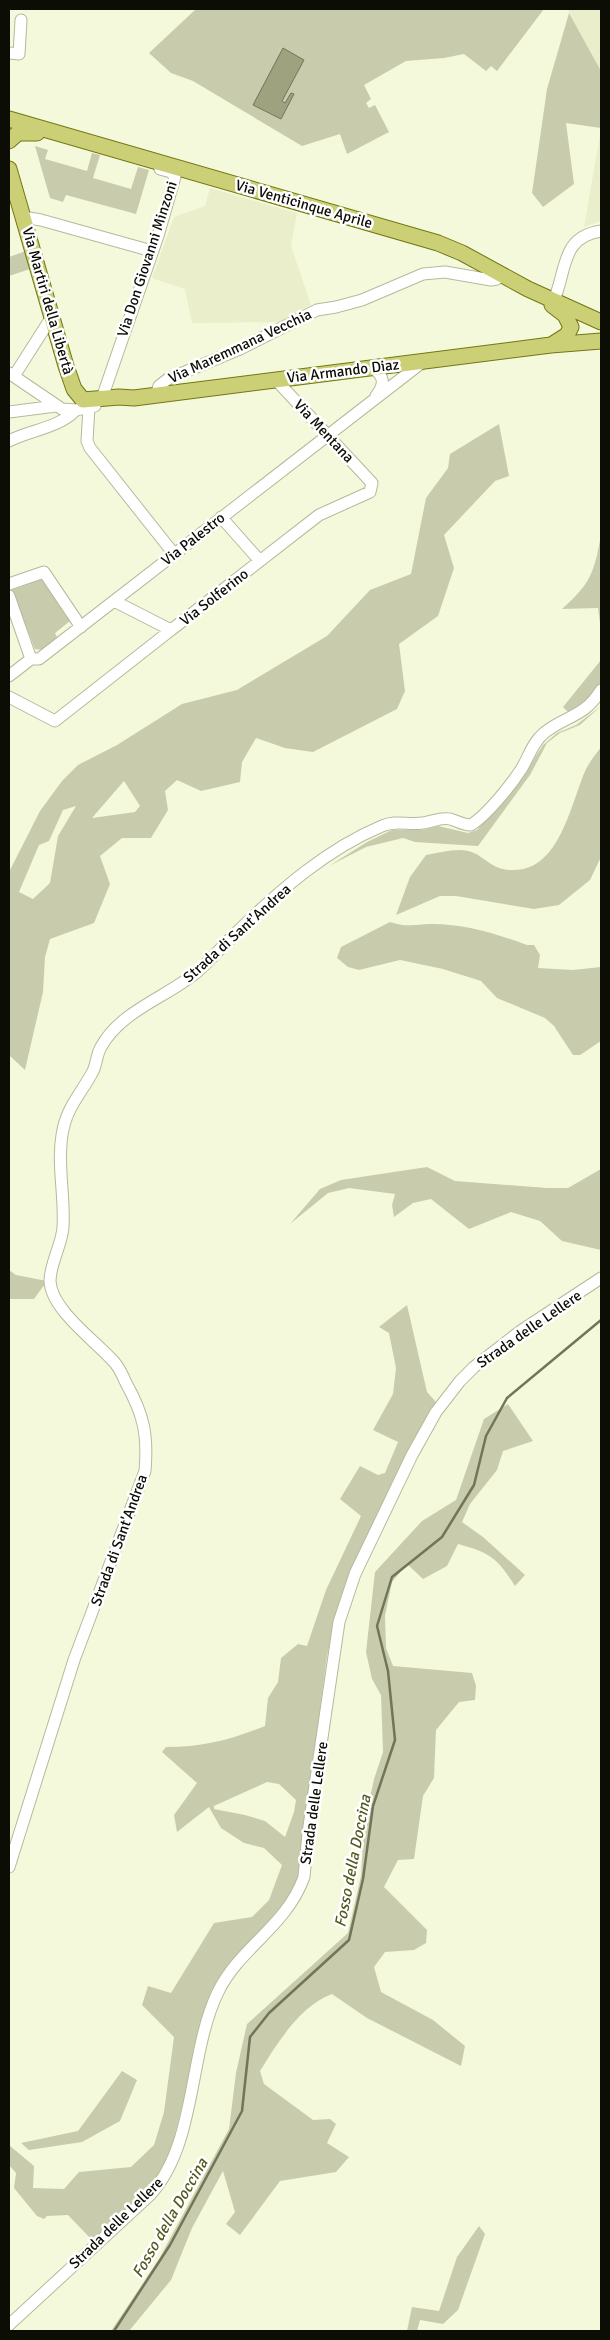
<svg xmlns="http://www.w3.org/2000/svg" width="610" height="2340" viewBox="0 0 610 2340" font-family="Signika,sans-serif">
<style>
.built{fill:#eaeeca}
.green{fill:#c8ccad;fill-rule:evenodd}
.water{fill:#9ea27e;stroke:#727559}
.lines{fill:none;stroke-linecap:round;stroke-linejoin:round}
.stream{stroke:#727559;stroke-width:2.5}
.minor-casing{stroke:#b6b99d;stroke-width:13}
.major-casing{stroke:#717713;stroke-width:17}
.minor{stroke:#fff;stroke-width:11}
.major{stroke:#cbd076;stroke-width:15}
.labels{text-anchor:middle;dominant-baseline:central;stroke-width:5;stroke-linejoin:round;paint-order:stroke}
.street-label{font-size:15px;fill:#0c0d04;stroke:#fff}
.water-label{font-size:16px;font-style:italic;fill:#55591e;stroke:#fff}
</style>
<rect width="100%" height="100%" fill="#f5f9db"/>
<path class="built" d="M 568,9 L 601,9 L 601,71 L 569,13 Z
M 601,129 L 601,221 L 584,227 Z
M 210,188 L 297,213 L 291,246 L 311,305 L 279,322 L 192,323 L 185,289 L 152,278 L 174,217 L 205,206 Z"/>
<path class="green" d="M 196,9 L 544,9 L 497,71 L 491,66 L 486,71 L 464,54 L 444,58 L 406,61 L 364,85 L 371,99 L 366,103 L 369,108 L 375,105 L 389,132 L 347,154 L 340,134 L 302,146 L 193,81 L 171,73 L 149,53 Z
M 569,13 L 601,71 L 601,128 L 566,123 L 574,184 L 543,207 L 532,193 L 547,89 Z
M 35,146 L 48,150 L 45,159 L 87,171 L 92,153 L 100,155 L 93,178 L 131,189 L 138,167 L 149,170 L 136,214 L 66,195 L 63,202 L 50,198 Z
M 26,251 L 33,268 L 9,276 L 9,257 Z
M 499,424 L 509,476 L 495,481 L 444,535 L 454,568 L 438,616 L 399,644 L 405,691 L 397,709 L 313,752 L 285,748 L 256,738 L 242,762 L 240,782 L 201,791 L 177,780 L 165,791 L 168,810 L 151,838 L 122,838 L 100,856 L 110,884 L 94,923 L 50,939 L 45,957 L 43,992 L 25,1070 L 9,1055 L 9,872 L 40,811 L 62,781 L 78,765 L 117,745 L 182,704 L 237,690 L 327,636 L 370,590 L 411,574 L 426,498 L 448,468 L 450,454 ZM 124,781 L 140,806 L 135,812 L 92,818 ZM 76,806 L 58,836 L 50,883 L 33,899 L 19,892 L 39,845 L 49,841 L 63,810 Z
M 601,535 L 601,631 L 598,608 L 562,609 C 591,583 594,573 601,535 Z
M 42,579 L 70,621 L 55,633 L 57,637 L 56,640 L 43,650 L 35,649 L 12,590 Z
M 601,660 L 601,684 L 597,691 L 570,714 L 563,707 Z
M 601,706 L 580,725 L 560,733 L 547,743 L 530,775 L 478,846 L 415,842 L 403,838 L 366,847 L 329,866 L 367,842 L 392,830 L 422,830 L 438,826 L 468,833 L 477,830 L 517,785 L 543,745 L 557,733 L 576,725 Z
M 601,747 L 601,857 L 590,880 L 559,905 L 534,909 L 456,896 L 440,896 L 396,915 L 410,877 L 426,855 C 438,853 456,848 468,851 C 485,855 490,870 512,870 C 560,872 571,802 586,769 C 590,761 596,754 601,747 Z
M 390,922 C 407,928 415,924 432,924 C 465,924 497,934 527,945 L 534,945 L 540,955 L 538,968 L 573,970 L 601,967 L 601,1041 L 580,1055 L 573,1055 L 554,1026 L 545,1018 L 497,998 L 481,981 L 443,969 L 400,960 L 359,970 L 348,967 L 337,958 L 341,947 Z
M 427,1167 L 455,1181 L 547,1188 L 568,1188 L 601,1169 L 601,1250 L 562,1241 L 540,1221 L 511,1212 L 469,1229 L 431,1199 L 413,1203 L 394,1217 L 392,1205 L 395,1194 L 349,1188 L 328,1193 L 290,1224 L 320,1189 L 341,1180 Z
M 9,1270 L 16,1275 L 47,1281 L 34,1299 L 9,1299 Z
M 407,1305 L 427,1392 L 436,1402 L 410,1450 L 348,1577 L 339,1603 L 327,1656 L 297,1883 L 280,1911 L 240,1951 L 211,1992 L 169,2158 L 145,2193 L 93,2241 L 68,2215 L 47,2216 L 44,2219 L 37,2216 L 14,2188 L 16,2173 L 9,2165 L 9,2145 L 34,2166 L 33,2188 L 64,2189 L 79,2172 L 131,2167 L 154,2145 L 164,2112 L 174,2037 L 142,2005 L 148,1986 L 171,1993 L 214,1923 L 252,1917 L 269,1900 L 282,1865 L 264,1848 L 244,1843 L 221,1828 L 209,1807 L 177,1832 L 174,1815 L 197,1783 L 162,1752 L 166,1747 C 203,1747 230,1740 265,1726 L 268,1698 L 278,1682 L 281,1658 L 298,1644 L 307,1646 L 326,1590 L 361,1516 L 340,1499 L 360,1466 L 378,1475 L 385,1473 L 398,1442 L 373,1430 L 393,1394 L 396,1368 L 389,1333 L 379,1327 ZM 267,1782 L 279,1784 L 296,1800 L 294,1812 L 285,1837 L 265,1821 L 245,1815 L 214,1809 L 214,1806 Z
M 508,1404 L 533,1441 L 503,1451 L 497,1470 L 470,1504 L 462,1522 L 483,1537 L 525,1575 L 515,1586 C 497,1558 491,1553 458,1544 L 447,1566 L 423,1579 L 407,1564 L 392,1582 L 385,1616 L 386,1648 L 393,1666 L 472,1673 L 476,1686 L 475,1700 L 459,1702 L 436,1730 L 434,1778 L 423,1796 L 414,1859 L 398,1860 L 384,1887 L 427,1930 L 426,1943 L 414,1950 L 385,1952 L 374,1967 L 381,1992 L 433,2020 L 465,2046 L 461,2066 L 367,2018 L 332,1994 C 300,2006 278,2042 260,2071 L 264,2084 L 313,2120 L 330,2119 L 336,2124 L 327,2143 L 349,2157 L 336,2172 L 280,2181 L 240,2235 L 226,2224 L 235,2212 L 223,2171 L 192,2228 L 171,2280 L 129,2331 L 111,2331 L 159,2259 L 229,2129 L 236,2073 L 247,2024 L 348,1933 L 361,1876 L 364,1827 L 374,1779 L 383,1752 L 381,1695 L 372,1679 L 366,1652 L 375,1572 L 422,1521 L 456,1500 L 484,1419 Z
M 122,2071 L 137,2080 L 120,2121 L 82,2142 L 29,2150 L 21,2143 L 78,2131 Z
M 479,2226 L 485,2234 L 458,2310 L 443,2324 L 420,2320 L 417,2331 L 407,2331 L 412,2307 L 439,2311 L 457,2257 Z"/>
<path class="water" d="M 283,48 L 304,60 L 282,101 L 285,103 L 291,93 L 294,94 L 281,119 L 253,105 Z"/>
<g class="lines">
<path class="stream" d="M 114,2331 L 170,2245 L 242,2111 L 250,2037 L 269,2013 L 349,1940 L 363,1879 L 373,1806 L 395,1740 L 388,1671 L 377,1626 L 392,1577 L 442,1537 L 474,1485 L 486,1436 L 507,1398 L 601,1320"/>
<defs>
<path id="minor" d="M 9,53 L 19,54 L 21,20
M 23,217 L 41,220 L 152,251
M 554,300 C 567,269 561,237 601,231
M 372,368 C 385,376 385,384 376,396
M 9,373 L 62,409 L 76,410 L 95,406
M 14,376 L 51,318
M 156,395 L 159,386 L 168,379 L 240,349 L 317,310 L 336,307 L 362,300 L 423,274 L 445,272 L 491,280 L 497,279 L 502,275
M 102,398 L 158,236 L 175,177 L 171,172 L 160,169
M 89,407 L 87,441 L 90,448 L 174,554
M 9,412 L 56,406
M 9,441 C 30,430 59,428 76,410
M 221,517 L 260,561
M 9,584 L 44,572 L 81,627
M 9,596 L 31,659
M 114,601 L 171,630 L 319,515 L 370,492 L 372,483 L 276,380
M 9,676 L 31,659 L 39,659 L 424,361
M 9,697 L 55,721 L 171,630
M 9,1867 L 74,1660 L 145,1471 C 148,1435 144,1415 126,1383 C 123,1376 120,1369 115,1363 C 97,1342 51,1310 50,1281 C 50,1263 62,1245 63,1227 C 65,1196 57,1165 62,1135 C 66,1108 80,1095 92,1073 C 97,1065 96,1055 101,1047 C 121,1010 168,997 198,971 C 212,959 224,944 237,932 C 280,890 327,849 382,826 C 396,820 408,825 423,823 C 432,822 440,817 450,819 C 458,821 462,825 471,825 C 488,814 511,785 522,768 C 529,756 533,742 544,733 C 566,715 584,718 601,690
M 9,2325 L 150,2195 C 197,2144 188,2054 218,1992 C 240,1947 286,1927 304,1877 L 308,1833 L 339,1622 L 355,1574 L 412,1455 L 436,1412 L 460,1381 L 474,1367 L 522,1330 L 601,1278"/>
<path id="major" d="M 9,119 L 438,243 L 462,253 L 528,289 L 601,322
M 9,141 L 18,133 L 37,133
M 9,169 L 66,366 L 74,389 L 83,400 L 119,397 L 134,398 L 551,345 L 601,341
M 552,305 L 565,315 L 571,327 L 567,335 L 553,344"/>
</defs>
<use href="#minor" class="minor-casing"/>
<use href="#major" class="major-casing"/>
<use href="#minor" class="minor"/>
<use href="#major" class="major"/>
</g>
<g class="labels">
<g class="street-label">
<text transform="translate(304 204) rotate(16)">Via Venticinque Aprile</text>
<text transform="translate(147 259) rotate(-72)">Via Don Giovanni Minzoni</text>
<text transform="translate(48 301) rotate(74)">Via Martiri della Libertà</text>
<text transform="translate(240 346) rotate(-25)">Via Maremmana Vecchia</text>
<text transform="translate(343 371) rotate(-7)">Via Armando Diaz</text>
<text transform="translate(324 431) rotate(47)">Via Mentana</text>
<text transform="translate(193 539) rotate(-38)">Via Palestro</text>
<text transform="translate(214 597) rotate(-38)">Via Solferino</text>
<text transform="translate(237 933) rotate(-42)">Strada di Sant'Andrea</text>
<text transform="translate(529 1329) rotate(-35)">Strada delle Lellere</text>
<text transform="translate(119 1540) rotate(-70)">Strada di Sant'Andrea</text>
<text transform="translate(314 1803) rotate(-82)">Strada delle Lellere</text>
<text transform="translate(116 2223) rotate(-44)">Strada delle Lellere</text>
</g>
<g class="water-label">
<text transform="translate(353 1861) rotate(-79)">Fosso della Doccina</text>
<text transform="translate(170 2218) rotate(-60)">Fosso della Doccina</text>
</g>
</g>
<rect width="610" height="2340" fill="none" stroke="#0c0d04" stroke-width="20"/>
</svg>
